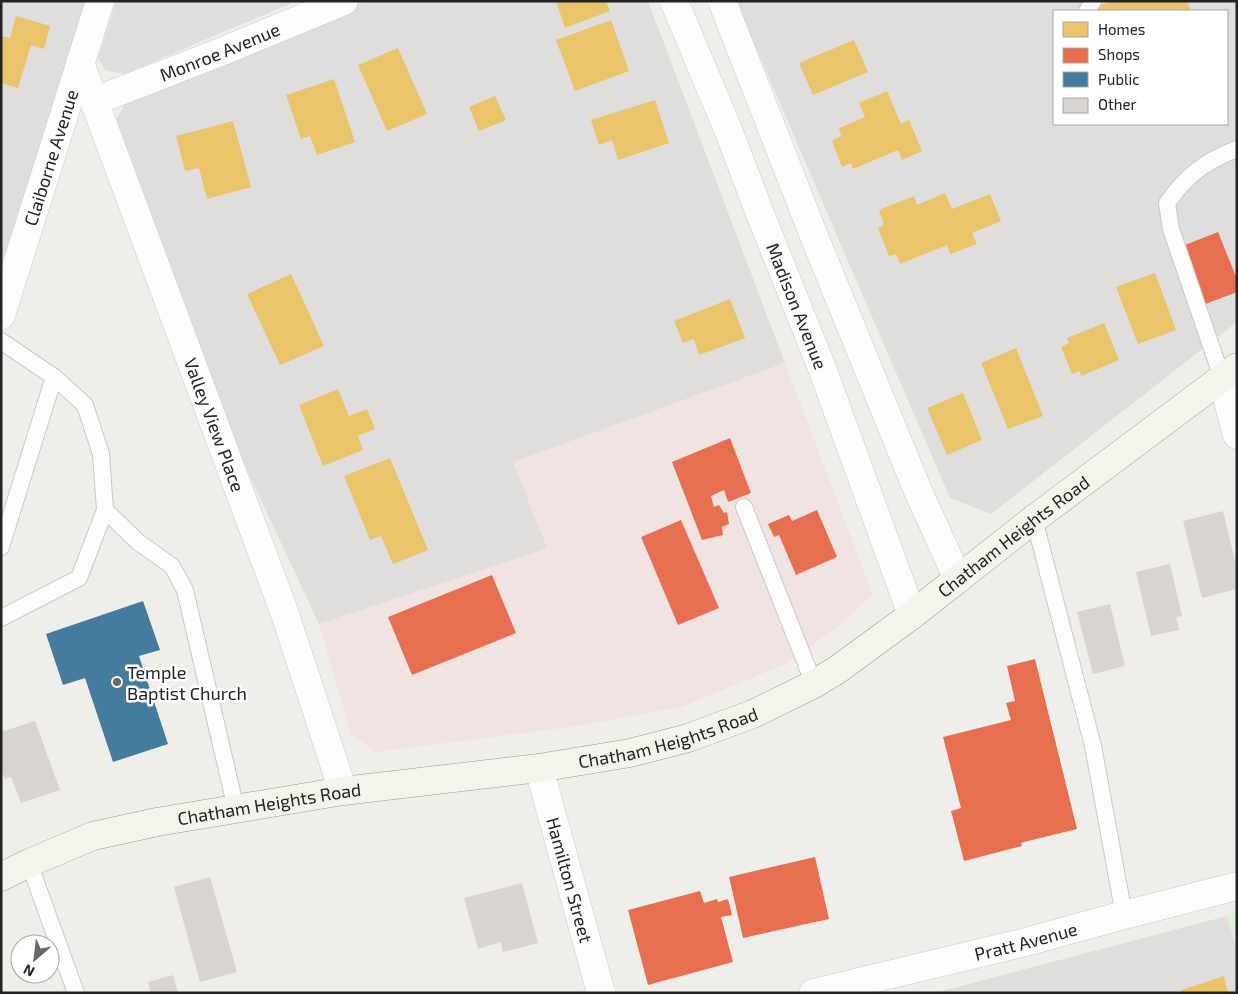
<svg xmlns="http://www.w3.org/2000/svg" width="1238" height="994" viewBox="0 0 1238 994" font-family="'Exo 2',sans-serif">
<style>
.residential{fill:#dfdedc;fill-rule:evenodd}
.commercial{fill:#f1e3e1}
.park{fill:#daf5da}
.homes{fill:#e9c46a}
.shops{fill:#e76f51}
.public{fill:#457b9d}
.building{fill:#d7d4d2}
.lines{fill:none;stroke-linecap:round;stroke-linejoin:round}
.lane-casing{stroke:#c9c8c7;stroke-width:18}
.street-casing{stroke:#c9c8c7;stroke-width:29}
.secondary-casing{stroke:#999a82;stroke-width:29}
.lane{stroke:#fdfcfc;stroke-width:16}
.street{stroke:#fdfcfc;stroke-width:28}
.secondary{stroke:#f4f4ed;stroke-width:28}
.poi-dot{fill:#6a6968;stroke:#fff;stroke-width:2}
.labels{text-anchor:middle;dominant-baseline:central;stroke-width:5;stroke-linejoin:round;paint-order:stroke}
.street-label{font-size:18px;fill:#222;stroke:#fff}
.poi-label{font-size:18px;fill:#222;stroke:#fff;text-anchor:start}
</style>
<rect width="100%" height="100%" fill="#f0eeeb"/>
<path class="residential" d="M 1,1 L 88,1 L 1,265 Z
M 116,1 L 297,1 L 124,74 L 105,70 L 98,58 Z
M 367,1 L 648,1 L 785,363 L 514,462 L 548,548 L 319,624 L 225,423 L 118,130 L 116,119 L 129,98 Z
M 736,1 L 1237,1 L 1237,322 L 991,514 L 950,498 ZM 1054,11 L 1227,11 L 1227,124 L 1054,124 Z
M 1227,916 L 1237,949 L 1237,993 L 934,993 Z"/>
<path class="commercial" d="M 785,363 L 873,595 L 835,629 L 786,664 L 681,707 L 571,727 L 375,752 L 351,734 L 319,624 L 547,548 L 513,462 Z"/>
<path class="park" d="M 1237,914 L 1237,949 L 1227,916 Z"/>
<path class="homes" d="M 556,1 L 606,1 L 610,11 L 565,28 Z
M 1111,1 L 1187,1 L 1191,10 L 1093,11 L 1092,9 Z
M 16,16 L 50,26 L 44,49 L 31,45 L 18,88 L 1,83 L 1,36 L 10,38 Z
M 611,20 L 629,71 L 575,91 L 556,40 Z
M 854,40 L 868,72 L 813,95 L 799,63 Z
M 398,48 L 427,114 L 387,131 L 358,65 Z
M 334,79 L 355,142 L 317,155 L 310,136 L 301,139 L 286,95 Z
M 887,91 L 901,124 L 909,120 L 922,151 L 902,160 L 898,150 L 853,169 L 851,163 L 842,167 L 832,141 L 841,136 L 839,128 L 865,117 L 859,103 Z
M 495,96 L 506,120 L 479,131 L 469,107 Z
M 655,100 L 669,143 L 618,160 L 612,140 L 599,145 L 591,120 Z
M 233,121 L 251,187 L 207,199 L 199,168 L 185,171 L 176,136 Z
M 945,193 L 952,209 L 990,194 L 1001,221 L 972,233 L 977,244 L 950,254 L 947,245 L 900,264 L 896,254 L 889,256 L 878,228 L 884,225 L 879,210 L 914,196 L 917,205 Z
M 1155,273 L 1176,330 L 1138,344 L 1116,287 Z
M 291,274 L 324,346 L 280,365 L 247,294 Z
M 730,299 L 745,338 L 699,355 L 694,339 L 683,343 L 674,321 Z
M 1104,323 L 1119,360 L 1081,376 L 1080,371 L 1072,374 L 1061,347 L 1069,343 L 1067,338 Z
M 1016,348 L 1043,416 L 1008,429 L 981,363 Z
M 338,389 L 349,416 L 367,409 L 375,429 L 358,436 L 363,450 L 323,466 L 299,405 Z
M 963,393 L 982,440 L 947,455 L 927,408 Z
M 390,458 L 428,550 L 393,564 L 381,536 L 370,540 L 344,476 Z
M 1224,976 L 1228,993 L 1182,993 L 1181,990 Z"/>
<path class="shops" d="M 1218,232 L 1237,279 L 1237,292 L 1203,305 L 1180,247 Z
M 730,438 L 751,493 L 728,502 L 724,490 L 711,496 L 714,507 L 719,505 L 724,513 L 727,512 L 729,524 L 722,527 L 723,535 L 702,540 L 672,462 Z
M 817,510 L 837,557 L 796,575 L 779,535 L 774,537 L 768,524 L 789,515 L 792,521 Z
M 681,520 L 719,608 L 678,625 L 641,537 Z
M 492,575 L 516,633 L 412,675 L 388,617 Z
M 1035,659 L 1077,829 L 1024,842 L 1021,843 L 1022,846 L 964,861 L 951,811 L 961,808 L 943,737 L 1011,720 L 1006,703 L 1015,701 L 1007,666 Z
M 815,857 L 829,919 L 743,938 L 729,877 Z
M 700,891 L 704,903 L 717,899 L 718,902 L 728,899 L 732,915 L 721,917 L 733,962 L 648,985 L 628,910 Z"/>
<path class="public" d="M 143,601 L 160,650 L 139,656 L 168,744 L 113,762 L 85,678 L 63,685 L 46,634 Z"/>
<path class="building" d="M 1223,511 L 1237,569 L 1237,589 L 1202,598 L 1183,521 Z
M 1170,564 L 1182,616 L 1176,617 L 1179,630 L 1151,636 L 1136,572 Z
M 1110,604 L 1125,666 L 1093,674 L 1077,612 Z
M 35,721 L 60,790 L 21,803 L 11,777 L 5,779 L 1,769 L 1,732 Z
M 210,877 L 237,972 L 200,982 L 174,887 Z
M 522,883 L 538,943 L 503,952 L 501,942 L 478,949 L 464,898 Z
M 173,975 L 178,993 L 151,993 L 148,982 Z"/>
<g class="lines">
<defs>
<path id="lane" d="M 1087,11 L 1093,1
M 1,341 L 54,377 L 85,405 L 101,454 L 105,510 L 79,578 L 1,618
M 1222,378 L 1171,229 L 1167,203 C 1187,175 1205,161 1237,149
M 744,507 L 814,684
M 105,510 L 138,542 L 172,566 L 185,590 L 236,809
M 1034,519 L 1093,746 L 1124,915
M 1,547 L 54,377
M 29,863 L 76,993"/>
<g id="street">
<path id="s1" d="M 674,1 L 729,132 L 759,211 L 822,368 L 912,615"/>
<path d="M 722,1 L 814,236 L 918,491 L 958,579"/>
<path id="s2" d="M 80,63 L 285,614 L 343,791"/>
<path id="s3" d="M 95,101 L 218,53 L 344,1"/>
<path id="s4" d="M 1,315 L 100,1"/>
<path d="M 1222,378 L 1237,435"/>
<path id="s5" d="M 539,768 L 601,993"/>
<path id="s6" d="M 813,993 L 1022,943 L 1124,915 L 1237,886"/>
</g>
<g id="secondary">
<path id="s7" d="M 1,877 L 29,863 L 93,836 L 157,822 L 343,791 L 539,768 L 630,753 L 688,738 L 753,714 L 814,684 L 837,670 L 912,615 L 1034,519 L 1237,367"/>
</g>
</defs>
<use href="#lane" class="lane-casing"/>
<use href="#street" class="street-casing"/>
<use href="#secondary" class="secondary-casing"/>
<use href="#lane" class="lane"/>
<use href="#street" class="street"/>
<use href="#secondary" class="secondary"/>
</g>
<circle class="poi-dot" cx="117" cy="682" r="5"/>
<g class="labels">
<g class="street-label">
<text stroke="none"><textPath href="#s3" startOffset="134">Monroe Avenue</textPath></text>
<text stroke="none"><textPath href="#s4" startOffset="165">Claiborne Avenue</textPath></text>
<text stroke="none"><textPath href="#s1" startOffset="329">Madison Avenue</textPath></text>
<text stroke="none"><textPath href="#s2" startOffset="386">Valley View Place</textPath></text>
<text stroke="none"><textPath href="#s7" startOffset="1090">Chatham Heights Road</textPath></text>
<text stroke="none"><textPath href="#s7" startOffset="685">Chatham Heights Road</textPath></text>
<text stroke="none"><textPath href="#s7" startOffset="280">Chatham Heights Road</textPath></text>
<text stroke="none"><textPath href="#s5" startOffset="116">Hamilton Street</textPath></text>
<text stroke="none"><textPath href="#s6" startOffset="219">Pratt Avenue</textPath></text>
</g>
<g class="poi-label">
<text x="127" y="672">Temple<tspan x="127" dy="21">Baptist Church</tspan></text>
</g>
</g>
<rect width="1238" height="994" fill="none" stroke="#222222" stroke-width="5"/>
<rect x="1053" y="10" width="175" height="115" fill="#ffffff" stroke="#a7a7a7"/>
<rect x="1063" y="22" width="25" height="15" fill="#e9c46a" stroke="#a7a7a7"/>
<text x="1098" y="35" font-size="15" fill="#222222">Homes</text>
<rect x="1063" y="48" width="25" height="15" fill="#e76f51" stroke="#a7a7a7"/>
<text x="1098" y="60" font-size="15" fill="#222222">Shops</text>
<rect x="1063" y="72" width="25" height="15" fill="#457b9d" stroke="#a7a7a7"/>
<text x="1098" y="85" font-size="15" fill="#222222">Public</text>
<rect x="1063" y="98" width="25" height="15" fill="#d7d4d2" stroke="#a7a7a7"/>
<text x="1098" y="110" font-size="15" fill="#222222">Other</text>
<g transform="translate(35 959) rotate(208)"><circle r="24" fill="#ffffff" stroke="#a7a7a7"/>
<path d="M0-4L9 19L0 12L-9 19Z" fill="#6a6968"/>
<text y="-8" font-size="14" font-weight="bold" text-anchor="middle" fill="#222222">N</text>
</g>
</svg>
